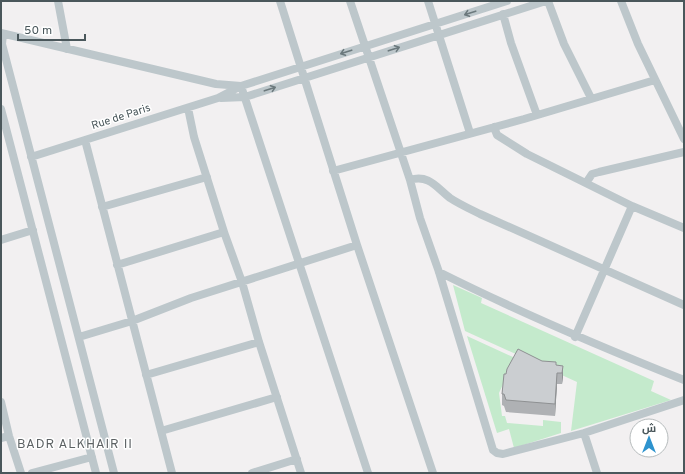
<svg xmlns="http://www.w3.org/2000/svg" width="685" height="474" viewBox="0 0 685 474" font-family="Overpass,Cairo,sans-serif">
<style>
.green{fill:#c4eacc}
.lines{fill:none;stroke-linecap:round;stroke-linejoin:round}
.minor{stroke:#bdc7cb;stroke-width:8}
.wall{fill:#afb1b4}
.shaded-wall{fill:#8e9092}
.building{fill:#cbced1;stroke:#8e9092}
.oneway{stroke:#6c797d}
.labels{text-anchor:middle;dominant-baseline:central;stroke-width:3;stroke-linejoin:round;paint-order:stroke}
.street-label{font-size:11px;fill:#4a575b;stroke:#fff}
.quarter-label{font-size:13px;letter-spacing:1px;fill:#5d6264;stroke:#fff}
</style>
<rect width="100%" height="100%" fill="#f2f0f1"/>
<path class="green" d="M 453,285 L 482,298 L 481,303 L 654,381 L 651,391 L 671,400 L 571,431 L 577,382 L 465,331 Z
M 467,336 L 515,358 L 499,393 L 502,416 L 505,416 L 507,423 L 543,426 L 543,420 L 561,422 L 561,433 L 514,448 L 509,429 L 497,433 Z"/>
<g class="lines">
<path class="minor" d="M 58,1 L 67,49
M 280,1 L 357,245 L 433,473
M 350,1 L 410,180 L 420,218 L 439,272 L 493,450 L 497,453 L 503,454 L 584,433 L 684,400
M 428,1 L 470,133
M 548,1 L 564,44 L 591,98
M 621,1 L 638,44 L 684,139
M 503,14 L 511,43 L 537,115
M 1,33 L 216,84 L 241,86 L 368,473
M 3,34 L 2,44 L 114,473
M 221,98 L 245,97 L 546,1
M 188,108 L 194,137 L 224,232 L 242,282 L 259,342 L 301,473
M 1,109 L 96,473
M 494,127 L 497,135 L 527,154 L 632,206 L 684,228
M 85,140 L 172,473
M 31,157 L 218,98 L 241,86 L 507,1
M 333,171 L 524,119 L 655,80
M 410,180 C 429,174 437,188 450,198 C 459,204 470,209 480,214 L 684,305
M 586,183 L 592,174 L 599,172 L 684,152
M 102,207 L 207,177
M 1,240 L 33,230
M 117,265 L 224,232
M 439,272 C 519,312 601,347 684,380
M 79,337 L 132,321 L 191,298 L 357,245
M 575,337 L 632,206
M 146,375 L 259,342
M 1,402 L 9,436 L 21,473
M 161,431 L 277,397
M 584,433 L 597,473
M 1,438 L 9,436
M 32,473 L 92,457
M 252,473 L 297,459"/>
</g>
<path class="wall" d="M 556,365 L 563,366 L 563,377 L 562,384 L 557,384 L 555,416 L 506,412 L 504,406 L 502,405 L 502,394 L 506,374 Z"/>
<path class="shaded-wall" d="M 563,366 L 563,377 L 562,384 L 562,373 Z
M 557,373 L 557,384 L 555,416 L 555,404 Z"/>
<path class="building" d="M 518,349 L 542,361 L 556,362 L 556,365 L 563,366 L 562,373 L 557,373 L 555,404 L 506,400 L 504,394 L 502,394 L 504,374 L 506,374 L 507,369 Z"/>
<defs><path id="oneway-shaft" d="M-6 0H5M1.5-3L5.5 0L1.5 3" fill="none" stroke-width="1.6" stroke-linecap="round" stroke-linejoin="round"/></defs>
<g class="oneway">
<use href="#oneway-shaft" transform="translate(470 13) rotate(162)"/>
<use href="#oneway-shaft" transform="translate(394 49) rotate(-18)"/>
<use href="#oneway-shaft" transform="translate(346 52) rotate(162)"/>
<use href="#oneway-shaft" transform="translate(270 89) rotate(-18)"/>
</g>
<g class="labels">
<g class="street-label">
<text transform="translate(121 117) rotate(-18)">Rue de Paris</text>
</g>
<g class="quarter-label">
<text x="75" y="445">BADR ALKHAIR II</text>
</g>
</g>
<rect width="685" height="474" fill="none" stroke="#4a575b" stroke-width="4"/>
<g transform="translate(649 438)"><circle r="19" fill="#ffffff" stroke="#b7bcbd"/>
<path d="M0-3L7 15L0 10L-7 15Z" fill="#2e93ce"/>
<text y="-6" font-size="11" font-weight="bold" text-anchor="middle" fill="#4a575b">ش</text>
</g>
<path d="M18 34v6h67v-6" fill="none" stroke="#4a575b" stroke-width="2"/>
<text x="24" y="34" font-size="12" fill="#4a575b" stroke="#ffffff" stroke-width="3" paint-order="stroke">50 m</text>
</svg>
